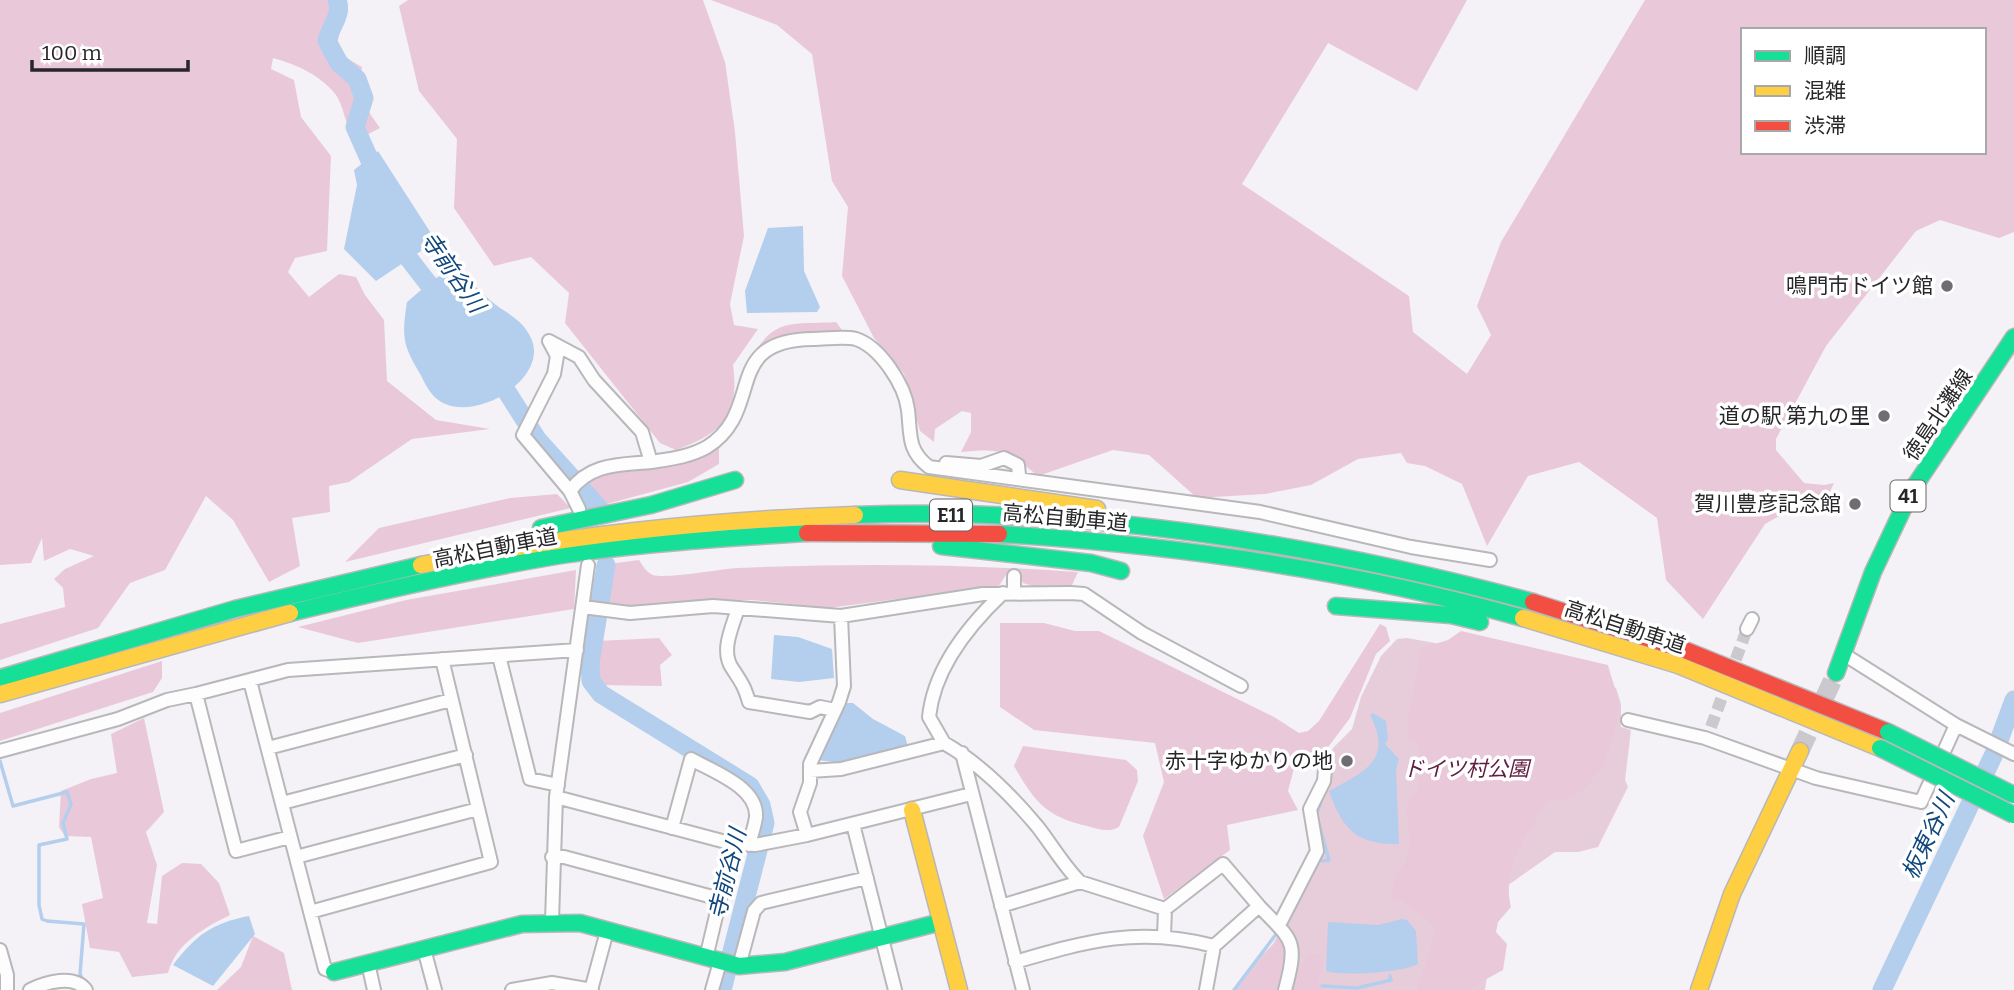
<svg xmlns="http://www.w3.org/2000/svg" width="2014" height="990" viewBox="0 0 2014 990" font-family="Bitter,'Noto Sans JP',serif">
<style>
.green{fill:#e7cdda}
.forest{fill:#e9c9d9;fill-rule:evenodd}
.water{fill:#b4ceee}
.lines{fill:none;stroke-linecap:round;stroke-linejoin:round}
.stream{stroke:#b4ceee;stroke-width:3.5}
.river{stroke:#b4ceee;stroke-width:19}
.street-tunnel{stroke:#cbc9cd;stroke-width:12;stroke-dasharray:12 6;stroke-linecap:butt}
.primary-tunnel{stroke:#cbc9cd;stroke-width:19;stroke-dasharray:19 10;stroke-linecap:butt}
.street-casing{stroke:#b8b7ba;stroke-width:16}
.fast-casing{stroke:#b8b7ba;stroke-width:19}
.slow-casing{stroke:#b8b7ba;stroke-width:19}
.jam-casing{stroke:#b8b7ba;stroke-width:19}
.street{stroke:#fdfdfe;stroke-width:12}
.fast{stroke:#16e098;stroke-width:16}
.slow{stroke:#ffcf43;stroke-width:16}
.jam{stroke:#f24e42;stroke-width:16}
.fast-bridge-casing{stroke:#b6b7c2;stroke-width:19;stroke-linecap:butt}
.fast-bridge{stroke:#16e098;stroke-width:16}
.poi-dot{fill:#6f6d71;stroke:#fff;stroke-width:2.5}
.labels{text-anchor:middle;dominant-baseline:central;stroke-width:7;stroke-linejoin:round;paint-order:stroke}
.shield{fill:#fff;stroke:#686769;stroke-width:2}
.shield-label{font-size:19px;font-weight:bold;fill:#272629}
.poi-label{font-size:21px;fill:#272629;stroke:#fff;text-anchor:end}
.street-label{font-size:21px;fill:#272629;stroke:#fff}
.park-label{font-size:21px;font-style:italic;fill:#601d42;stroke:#fff}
.water-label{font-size:23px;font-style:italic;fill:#10477c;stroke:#fff}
</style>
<rect width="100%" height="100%" fill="#f4f2f6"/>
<path class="green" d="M 1407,638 L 1496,654 L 1605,681 L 1616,688 L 1621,704 L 1621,727 L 1631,730 L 1625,780 L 1628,787 L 1598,847 L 1578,852 L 1555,852 L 1500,891 L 1485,990 L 1236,990 L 1257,960 L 1273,944 L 1321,855 L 1314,811 L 1333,748 L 1352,729 L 1361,697 L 1381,656 L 1397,639 Z"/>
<path class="forest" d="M 0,0 L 345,0 L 336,52 L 362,67 C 358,97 363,104 380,128 L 359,139 C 343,127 346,110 336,95 C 321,75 295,64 273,58 L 271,69 L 294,80 L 301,117 L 331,156 L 327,251 L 295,258 L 288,272 L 309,297 L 339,274 L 356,277 L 365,295 L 384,320 L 387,381 L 436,420 L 490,429 L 412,439 L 349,482 L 329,486 L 330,512 L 292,518 L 300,566 L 269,582 L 233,520 L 206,496 L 165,570 L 130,583 L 98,628 L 0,660 L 0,624 L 65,607 L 63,588 L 54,579 L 65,569 L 94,556 L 70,549 L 44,561 L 42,538 L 31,563 L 0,565 Z
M 408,0 L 703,0 L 725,62 L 735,132 L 744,236 L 730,304 L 734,325 L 758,329 L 733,365 C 740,415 722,434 676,450 L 660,443 L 565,323 L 569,293 L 531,257 L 494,266 L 454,208 L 457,139 L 419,91 L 399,6 Z
M 711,0 L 1467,0 L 1417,91 L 1328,43 L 1242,184 L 1409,296 L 1413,332 L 1467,374 L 1491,335 L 1477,306 L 1501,242 L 1645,0 L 2014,0 L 2014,232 L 1999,238 L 1940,220 L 1916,231 L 1826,346 L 1776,439 L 1776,450 L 1804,483 L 1824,485 L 1834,483 L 1829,494 L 1806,501 L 1765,524 L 1703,619 L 1666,580 L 1657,518 L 1579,462 L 1528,476 L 1487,546 L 1462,484 L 1425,466 L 1407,463 L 1401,453 L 1358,459 L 1311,485 L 1265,494 L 1197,498 L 1149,455 L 1113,450 L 1038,476 C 1007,450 1000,448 961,452 L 971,432 L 971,413 L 962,411 L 935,429 L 934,442 L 920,431 L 904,374 L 874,338 L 842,276 L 848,207 L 832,181 L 812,54 L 777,25 ZM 1743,30 L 1984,30 L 1984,152 L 1743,152 Z
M 836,322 L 845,334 C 805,335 780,328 751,360 C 773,316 793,325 836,322 Z
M 719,446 L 719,464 L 688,482 L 607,504 L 587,482 L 606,470 L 661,466 L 702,458 Z
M 557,494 L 571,508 L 345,562 L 379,528 L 510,498 Z
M 639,560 C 643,566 646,572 653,575 C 667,579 720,569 738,568 C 852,563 964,564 1078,572 L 1072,585 L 1033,586 L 1023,583 L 1020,575 L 1007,573 L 999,586 L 828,608 L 752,600 L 695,600 L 642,607 L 607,602 L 609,564 Z
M 576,570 L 574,609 L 358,643 L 298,627 L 406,600 Z
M 1000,623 L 1044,623 L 1075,631 L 1099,631 L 1274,717 L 1299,733 L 1308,731 L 1319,721 L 1380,624 L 1386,627 L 1390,641 L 1376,654 L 1350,718 L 1323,754 L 1296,761 L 1288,791 L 1298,810 L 1227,825 L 1230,850 L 1164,899 L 1143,836 L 1164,782 L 1155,743 L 1034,730 L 1000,707 Z
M 1461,631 L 1608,665 C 1611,678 1619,696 1619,708 C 1616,747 1593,805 1548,801 C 1528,833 1501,868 1511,907 L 1498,922 L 1496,932 L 1507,944 L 1503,970 L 1467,990 L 1417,990 L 1435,930 C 1426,915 1412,912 1401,900 L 1393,899 C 1391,874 1402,873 1408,852 C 1413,834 1401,813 1411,796 L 1416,794 L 1421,763 L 1417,741 L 1408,739 L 1407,723 L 1421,648 L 1448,640 Z
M 659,638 L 672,655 L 660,665 L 662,686 L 600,685 L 594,675 L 597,641 Z
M 162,661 L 162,678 L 153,692 L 0,741 L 0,713 Z
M 144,718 L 164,812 L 146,832 L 157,865 L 147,923 L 157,924 L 162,876 L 182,863 L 201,864 L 219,883 L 230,915 C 204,928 176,943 168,973 L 132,977 L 119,952 L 90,948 L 82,904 L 103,898 L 91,837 L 65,836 L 59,827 L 61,791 L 91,779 L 117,773 L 111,734 Z
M 1023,746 L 1126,760 L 1137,770 L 1138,781 L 1119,827 C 1107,833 1099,829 1087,826 C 1045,816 1035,802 1014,766 Z
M 1282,934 L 1296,968 L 1300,967 L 1310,954 L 1319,954 L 1323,966 L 1317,984 L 1326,990 L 1237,990 Z
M 253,936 L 284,953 L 292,990 L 190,990 L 217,990 L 241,967 Z"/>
<path class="water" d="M 378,151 L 436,241 L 376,281 L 344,249 L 357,185 L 354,170 Z
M 803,226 L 804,271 L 820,307 L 817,312 L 747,313 L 745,291 L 768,228 Z
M 456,268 C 468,279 479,290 491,301 C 505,313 521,318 530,336 C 553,378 471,427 437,399 C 429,393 424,381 419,372 C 402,344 402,335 407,302 L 434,279 Z
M 774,635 L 798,637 L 832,649 L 834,678 L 799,682 L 771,679 Z
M 844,703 L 853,703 L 873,719 L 905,736 L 908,747 L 843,763 L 817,760 Z
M 1373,713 L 1386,721 L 1388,739 L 1385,744 L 1399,759 L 1396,770 L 1399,844 C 1357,845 1342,829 1329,791 C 1363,772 1394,761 1370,715 Z
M 249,916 L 255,934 L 213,986 L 173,965 C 196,935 212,923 249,916 Z
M 1402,919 L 1407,920 L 1416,931 L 1418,964 C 1404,972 1345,977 1326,971 L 1328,922 L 1378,925 Z"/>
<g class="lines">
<path class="stream" d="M 0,761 L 13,806 L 67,792 L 71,804 L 63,823 L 67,839 L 39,845 L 39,905 L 42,919 L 47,921 L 84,924 L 80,974 L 83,981
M 1316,816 L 1321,802
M 1319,824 L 1329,860 L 1322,861
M 1322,986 L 1357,988 L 1391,980 L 1390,976
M 1234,990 L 1277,933"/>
<path class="river" d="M 337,0 C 343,15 330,26 327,41 L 339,63 L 357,79 L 364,98 L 355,127 L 379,181
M 399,236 L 406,255 L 444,304
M 493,370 L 537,439 L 599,508
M 606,565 L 590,663 L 591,681 L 601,694 L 750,786 L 761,805 L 765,823 L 722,990
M 1882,990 L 1994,754 L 2014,700"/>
<path class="street-tunnel" d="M 1711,727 L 1747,629"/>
<path class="primary-tunnel" d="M 1800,751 L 1836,673"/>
<defs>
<path id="street" d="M 651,462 C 671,459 689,457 707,447 C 766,410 720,340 813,339 C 827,339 844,336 856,339 C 880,347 905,385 908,410 C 911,435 907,450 929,467 L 1260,512 L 1411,547 L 1490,560
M 946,463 L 981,466 L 1004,458 L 1018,465 L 1019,475
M 570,491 C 590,463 620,465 651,462 L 642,432 L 594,380 L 579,357 L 549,341 L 557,356 L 554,374 L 523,435 L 570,491 L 579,509
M 1014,592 L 1014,576
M 583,607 L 630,613 L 713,606 L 841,616 L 983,594 L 1071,593 L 1084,594 L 1142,633 L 1241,686
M 738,608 C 733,626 720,650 732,668 C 741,682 744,685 749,702 L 810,712 L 820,707 L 835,710
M 1747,629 L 1752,619
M 1845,655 L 1956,725 L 2014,754
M 499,656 L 530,779 L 558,785
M 250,681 L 325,969 L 334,972
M 1628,720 L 1705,738 L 1816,778 L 1921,802 L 1956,725
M 944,743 L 929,717 C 934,668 968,626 1003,593
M 268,748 L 451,700
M 0,751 L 118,719 L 167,700 L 196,694
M 962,753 L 1023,990
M 810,771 L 841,769 L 944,743 C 979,763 1011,795 1037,826 C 1052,845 1063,865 1080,882
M 556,797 L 726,842 L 755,845 L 807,835 L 971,794
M 282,803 L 466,755
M 853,824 L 895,990
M 672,828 L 691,759 C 712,771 758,787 756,817 C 755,826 751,836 749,845
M 807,835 L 800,812 L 810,783 L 810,764 L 839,702 L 844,686 L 841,616
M 290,837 L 236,851 L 196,694 L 288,670 L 577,650
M 296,857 L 478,809
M 552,857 L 564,857 L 720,899 L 706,958
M 1001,906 L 1080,882 L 1165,909 L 1223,864 L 1259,906 L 1214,946
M 1259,906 C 1292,941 1299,939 1285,990
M 310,912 L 491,862 L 442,659
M 552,921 L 556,797 L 588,565
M 1279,925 L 1317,851 L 1310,809 L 1324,781 L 1326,758
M 1164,936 L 1165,909
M 424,949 L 435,990
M 0,950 L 7,975 L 7,990
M 1015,962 C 1087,941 1139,926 1214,946 L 1206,990
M 368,963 L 374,990
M 739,966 L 754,911 L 761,903 L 867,878
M 30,990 C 46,982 74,974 86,990
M 512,990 L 552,983 L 592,990
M 591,990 L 607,931
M 712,990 L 720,962"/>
<path id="fast" d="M 855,515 C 1083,506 1313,543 1533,602
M 541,528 L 651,505 L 735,480
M 999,534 C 1176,545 1352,570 1523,618
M 941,546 L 1091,563 L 1121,571
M 1336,606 L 1451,615 L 1480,622
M 290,613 C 380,591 471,570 562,555 C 644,543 726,538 807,533
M 1836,673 L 1873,572 L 1912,490 L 2014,337
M 0,678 L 235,609 L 421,565
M 334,972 L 522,924 L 580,923 L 739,966 L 785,962 L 941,922"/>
<path id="slow" d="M 900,480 L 1097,509
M 421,565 C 565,535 708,520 855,515
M 1523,618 L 1678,665 L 1880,748
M 0,694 L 290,613
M 912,810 L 959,990
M 1699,990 L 1732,894 L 1800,751"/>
<path id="jam" d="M 807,533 L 999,534
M 1533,602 L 1685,650 L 1888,732"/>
</defs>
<use href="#street" class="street-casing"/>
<use href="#fast" class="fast-casing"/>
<use href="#slow" class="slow-casing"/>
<use href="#jam" class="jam-casing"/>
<use href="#street" class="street"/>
<use href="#fast" class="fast"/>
<use href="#slow" class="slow"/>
<use href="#jam" class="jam"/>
<defs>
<path id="fast-bridge" d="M 1888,732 L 2014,795
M 1880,748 L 2014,815"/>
</defs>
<use href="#fast-bridge" class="fast-bridge-casing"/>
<use href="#fast-bridge" class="fast-bridge"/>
</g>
<g class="poi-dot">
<circle cx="1947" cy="286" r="7"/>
<circle cx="1884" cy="416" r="7"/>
<circle cx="1855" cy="504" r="7"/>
<circle cx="1347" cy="761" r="7"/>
</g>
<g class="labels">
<g class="shield">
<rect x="1890.5" y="480.5" width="35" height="31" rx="5"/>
<rect x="930" y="499.5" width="42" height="31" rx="5"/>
</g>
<g class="shield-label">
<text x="1908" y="496">41</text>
<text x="951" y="515">E11</text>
</g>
<g class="poi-label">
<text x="1933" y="286">鳴門市ドイツ館</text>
<text x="1870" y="416">道の駅 第九の里</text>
<text x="1841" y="504">賀川豊彦記念館</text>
<text x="1333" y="761">赤十字ゆかりの地</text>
</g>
<g class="street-label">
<text transform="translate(1938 415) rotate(-56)">徳島北灘線</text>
<text transform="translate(1065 518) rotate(5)">高松自動車道</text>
<text transform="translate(495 548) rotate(-11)">高松自動車道</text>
<text transform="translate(1625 627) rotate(18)">高松自動車道</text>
</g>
<g class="park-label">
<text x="1466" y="769">ドイツ村公園</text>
</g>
<g class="water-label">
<text transform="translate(453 272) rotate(55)">寺前谷川</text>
<text transform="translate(1928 836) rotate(-65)">板東谷川</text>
<text transform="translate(727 874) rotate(-76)">寺前谷川</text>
</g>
</g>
<rect x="1741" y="28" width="245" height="126" fill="#ffffff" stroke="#a9a8a9" stroke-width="2"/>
<rect x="1755" y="51" width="35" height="10" fill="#16e098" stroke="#a9a8a9" stroke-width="2"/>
<text x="1804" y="63" font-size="21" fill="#272629">順調</text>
<rect x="1755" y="86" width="35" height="10" fill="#ffcf43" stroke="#a9a8a9" stroke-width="2"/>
<text x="1804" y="98" font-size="21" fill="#272629">混雑</text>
<rect x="1755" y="121" width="35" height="10" fill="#f24e42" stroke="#a9a8a9" stroke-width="2"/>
<text x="1804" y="133" font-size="21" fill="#272629">渋滞</text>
<path d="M32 60v10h156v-10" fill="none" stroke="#272629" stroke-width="3.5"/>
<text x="42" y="60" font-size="21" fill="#272629" stroke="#ffffff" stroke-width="5" paint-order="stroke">100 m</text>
</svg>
